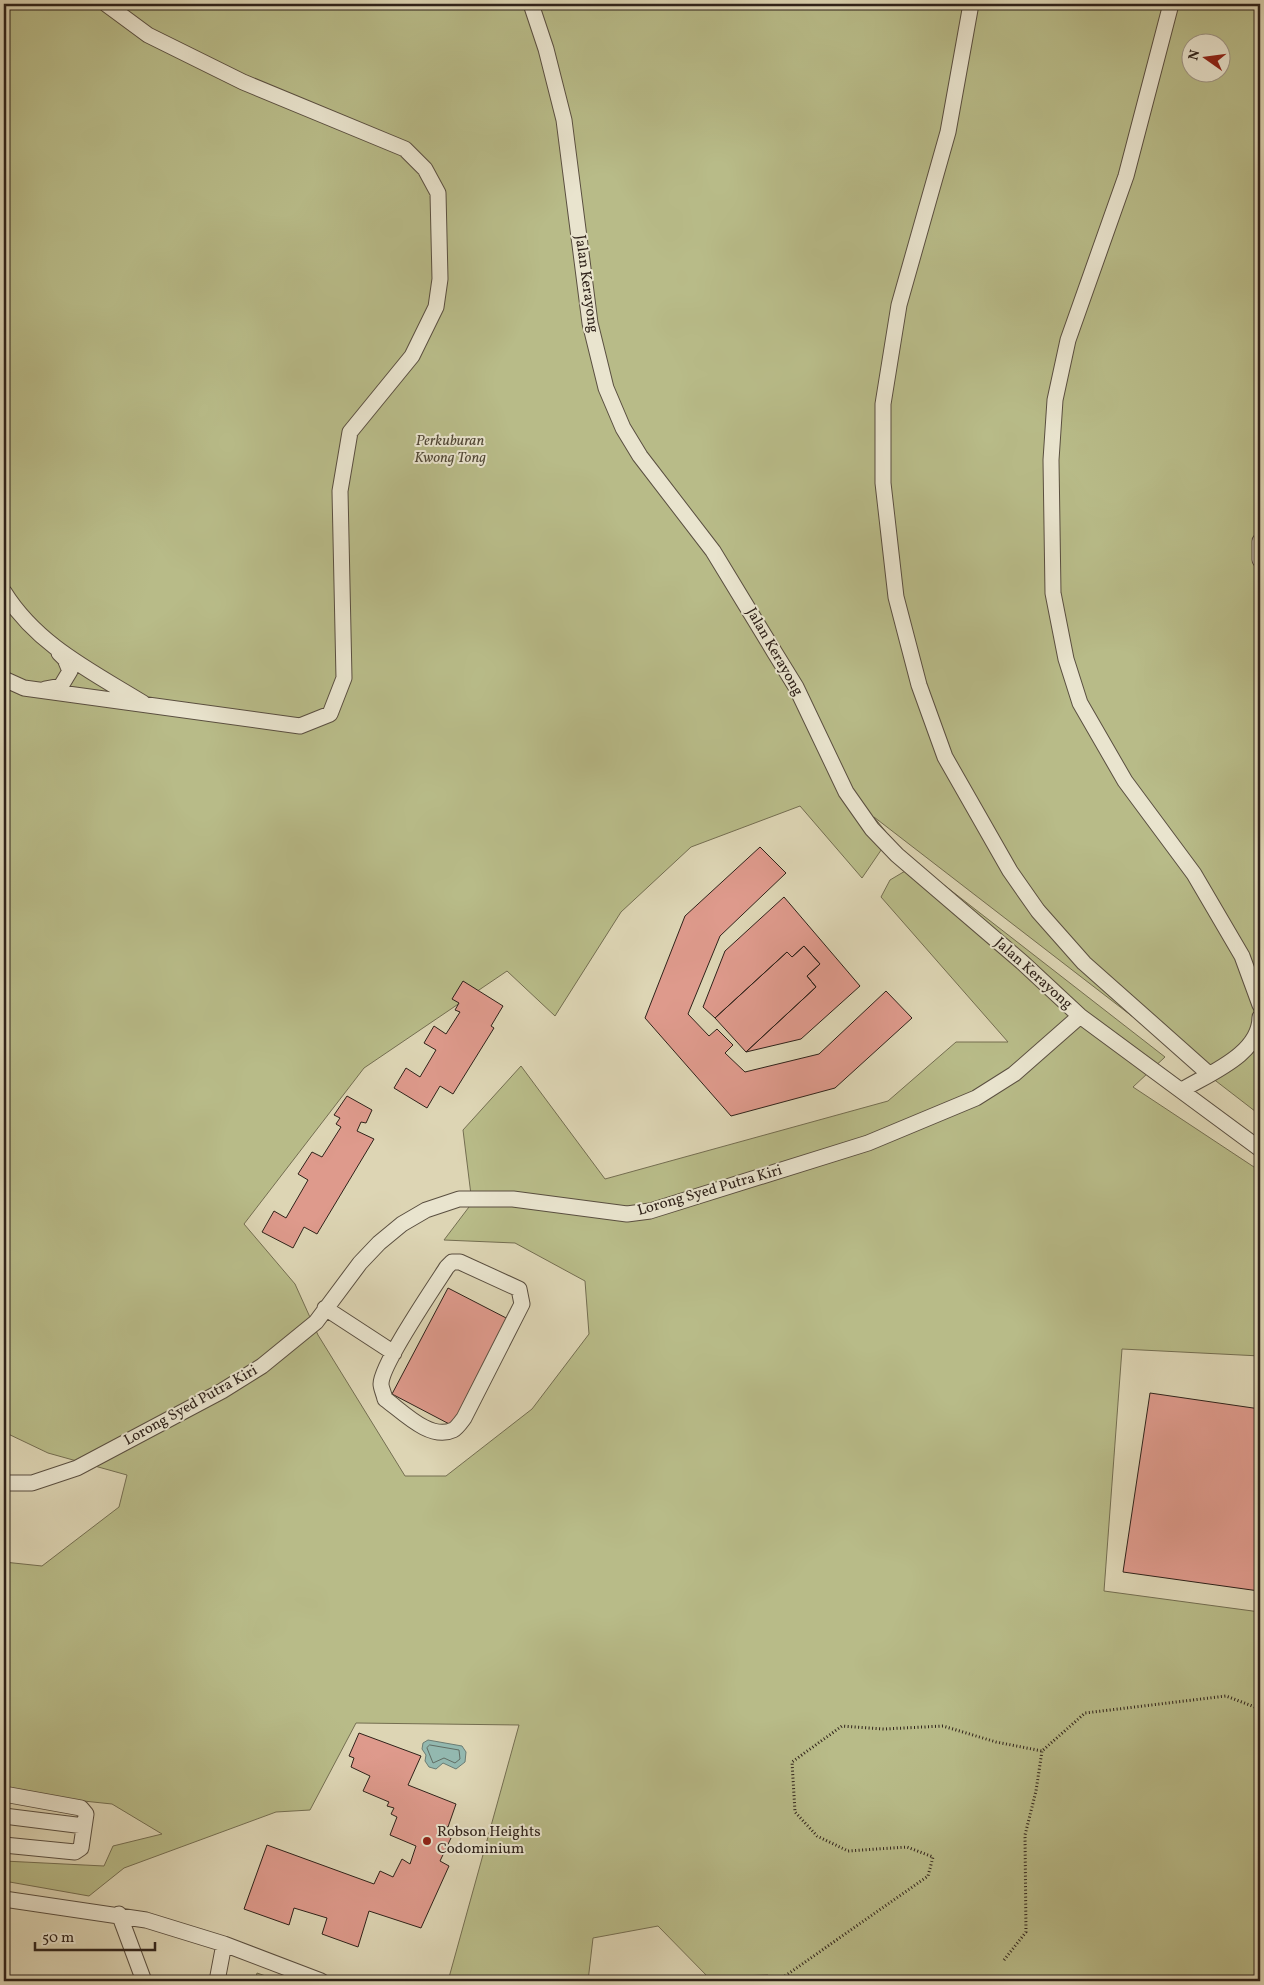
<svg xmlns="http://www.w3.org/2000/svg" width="1264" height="1985" viewBox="0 0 1264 1985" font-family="Vollkorn,serif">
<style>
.green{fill:#b8bb88;stroke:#746e51;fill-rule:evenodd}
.water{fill:#93b8af;stroke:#6b7c73}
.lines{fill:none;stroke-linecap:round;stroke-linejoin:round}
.shore{stroke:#616d64;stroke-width:1}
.building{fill:#de9a8c;stroke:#2f221a}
.minor-casing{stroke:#5a4f40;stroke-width:17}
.path{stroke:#2f221a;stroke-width:3;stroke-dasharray:1 2.5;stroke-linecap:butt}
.minor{stroke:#e9e4ce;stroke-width:15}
.poi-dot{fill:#8f2418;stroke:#e9e4ce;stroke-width:2}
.labels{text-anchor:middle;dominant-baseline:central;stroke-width:4;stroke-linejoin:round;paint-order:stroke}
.street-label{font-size:15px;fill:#2f221a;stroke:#e9e4ce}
.park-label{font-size:15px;font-style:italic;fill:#514836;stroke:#e9e4ce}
.poi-label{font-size:15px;fill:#2f221a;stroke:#e9e4ce;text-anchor:start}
</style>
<rect width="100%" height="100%" fill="#ddd5b4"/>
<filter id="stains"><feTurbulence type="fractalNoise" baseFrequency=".004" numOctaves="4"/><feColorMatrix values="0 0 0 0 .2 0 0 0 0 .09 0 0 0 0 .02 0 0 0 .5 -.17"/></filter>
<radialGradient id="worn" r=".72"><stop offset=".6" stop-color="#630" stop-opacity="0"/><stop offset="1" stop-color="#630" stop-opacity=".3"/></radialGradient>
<path class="green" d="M 4,4 L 1260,4 L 1260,1115 L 874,817 L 890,837 L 862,878 L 800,806 L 691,847 L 621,912 L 555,1016 L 507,971 L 364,1068 L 244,1224 L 295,1284 L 318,1335 L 405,1476 L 446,1476 L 532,1409 L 589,1334 L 585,1281 L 515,1243 L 444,1240 L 472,1203 L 463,1130 L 521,1066 L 605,1179 L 888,1101 L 956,1042 L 1008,1042 L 881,897 L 890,880 L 917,864 L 1165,1057 L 1133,1087 L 1260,1171 L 1260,1356 L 1122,1349 L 1104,1591 L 1260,1612 L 1260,1981 L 770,1981 L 768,1975 L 708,1977 L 658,1926 L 593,1938 L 588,1981 L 448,1981 L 519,1725 L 356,1723 L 310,1810 L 276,1812 L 124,1868 L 89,1896 L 4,1881 L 4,1861 L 104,1866 L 113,1846 L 162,1834 L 112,1804 L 36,1796 L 4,1789 L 4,1562 L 42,1566 L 119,1507 L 127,1475 L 48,1453 L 4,1432 ZM 1192,42 L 1222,42 L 1222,72 L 1192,72 Z
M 257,1973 L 280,1981 L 255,1981 Z"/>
<path class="water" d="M 428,1740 L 462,1746 L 466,1752 L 465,1762 L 456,1769 L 443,1763 L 436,1769 L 429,1767 L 425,1761 L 426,1755 L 422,1749 L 423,1743 Z"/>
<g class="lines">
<path class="shore" d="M 430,1745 L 459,1750 L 460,1759 L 455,1763 L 444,1758 L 433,1763 L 427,1748 Z"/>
</g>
<path class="building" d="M 760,847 L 786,873 L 720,936 L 688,1014 L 709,1036 L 717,1029 L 733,1045 L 725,1053 L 745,1072 L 819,1054 L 886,991 L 912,1018 L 835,1088 L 731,1116 L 645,1018 L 685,916 Z
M 784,897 L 860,986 L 801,1039 L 746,1052 L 816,987 L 807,976 L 820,964 L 804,946 L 792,957 L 787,952 L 715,1018 L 703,1007 L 725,951 Z
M 804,946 L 820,964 L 807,976 L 816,987 L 746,1052 L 715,1018 L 787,952 L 792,957 Z
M 463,981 L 503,1006 L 491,1026 L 494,1028 L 453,1094 L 440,1086 L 427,1108 L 394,1088 L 406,1068 L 420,1077 L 436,1050 L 424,1043 L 434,1026 L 446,1034 L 460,1012 L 455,1010 L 459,1003 L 452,999 Z
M 347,1096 L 372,1110 L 366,1123 L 361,1122 L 357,1131 L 374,1139 L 317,1234 L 304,1227 L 293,1248 L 262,1232 L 274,1211 L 286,1218 L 308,1180 L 298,1174 L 312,1152 L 322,1157 L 341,1127 L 336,1124 L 340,1118 L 334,1115 Z
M 448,1288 L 512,1321 L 455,1427 L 392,1394 Z
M 1150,1393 L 1260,1409 L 1259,1591 L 1123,1572 Z
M 359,1733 L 421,1756 L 408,1785 L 456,1804 L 448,1827 L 443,1825 L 441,1832 L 451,1838 L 440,1861 L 449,1866 L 421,1928 L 369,1911 L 358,1947 L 322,1934 L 327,1918 L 294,1908 L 289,1925 L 244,1909 L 267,1845 L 374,1884 L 380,1871 L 393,1877 L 402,1859 L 410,1864 L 416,1846 L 390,1835 L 397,1817 L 391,1814 L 394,1808 L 387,1806 L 389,1802 L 363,1791 L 370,1776 L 351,1767 L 354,1758 L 349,1756 Z"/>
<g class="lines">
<defs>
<path id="minor" d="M 531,4 L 546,49 L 564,120 L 590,323 L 606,388 L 623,428 L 640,456 L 713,551 L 775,653 L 796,687 L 846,792 L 872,829 L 897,855 L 1023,963 L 1080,1016 L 1260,1149
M 971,4 L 948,132 L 899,305 L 883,404 L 883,483 L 896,597 L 919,685 L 945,757 L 1010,871 L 1038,911 L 1084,963 L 1209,1074
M 1171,4 L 1126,176 L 1068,340 L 1055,400 L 1051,460 L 1053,593 L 1066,659 L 1080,703 L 1125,781 L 1194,874 L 1242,956 L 1260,1005
M 1260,541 L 1260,560
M 4,592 C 37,645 91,671 143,703
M 4,679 L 24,688 L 300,726 L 330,714 L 344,678 L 340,491 L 350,432 L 412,356 L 436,307 L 440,279 L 438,193 L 425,169 L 405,149 L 243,82 L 148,35 L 106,4
M 45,689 L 61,686 L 70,671 L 65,659 L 59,653
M 1182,1090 C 1210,1073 1260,1054 1260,1017
M 452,1262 L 460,1262 L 519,1289 L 522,1304 L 464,1418 C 461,1422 457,1428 453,1430 C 430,1441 402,1411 385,1399 C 384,1394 381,1388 381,1384 C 381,1365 434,1287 447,1267 Z
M 325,1308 L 394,1353
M 4,1483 L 32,1483 L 77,1468 L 222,1391 L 262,1366 L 316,1322 L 360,1263 L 379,1243 L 402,1224 L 426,1210 L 459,1199 L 513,1199 L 627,1214 L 650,1211 L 868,1143 L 976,1098 L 1014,1074 L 1080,1016
M 4,1794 L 81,1808 L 86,1814 L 81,1848 L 75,1852 L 4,1845
M 4,1816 L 84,1826
M 4,1899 L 146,1920 L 224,1944 L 321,1981
M 119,1914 L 144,1981
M 217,1981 L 224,1944"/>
</defs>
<use href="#minor" class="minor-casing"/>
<path class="path" d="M 1004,1960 L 1026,1932 L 1025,1835 L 1036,1791 L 1042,1751
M 785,1976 L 928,1876 L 933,1857 L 907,1847 L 848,1851 L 817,1836 L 795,1812 L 792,1762 L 842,1726 L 884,1729 L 943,1726 L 996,1742 L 1042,1751 L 1085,1713 L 1226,1696 L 1260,1709"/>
<use href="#minor" class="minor"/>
</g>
<circle class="poi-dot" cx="427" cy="1841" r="5"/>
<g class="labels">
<g class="street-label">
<text transform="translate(586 284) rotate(82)">Jalan Kerayong</text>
<text transform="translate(774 652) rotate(60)">Jalan Kerayong</text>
<text transform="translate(1033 974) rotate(42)">Jalan Kerayong</text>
<text transform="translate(710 1191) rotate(-16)">Lorong Syed Putra Kiri</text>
<text transform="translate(191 1406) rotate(-29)">Lorong Syed Putra Kiri</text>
</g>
<g class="park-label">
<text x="450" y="441">Perkuburan<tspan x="450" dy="17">Kwong Tong</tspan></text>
</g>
<g class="poi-label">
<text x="437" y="1832">Robson Heights<tspan x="437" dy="17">Codominium</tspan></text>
</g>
</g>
<rect width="1264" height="1985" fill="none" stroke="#ddd5b4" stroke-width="20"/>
<rect x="5" y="5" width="1254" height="1975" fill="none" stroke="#2f221a" stroke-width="2.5"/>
<rect x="10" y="10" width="1244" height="1965" fill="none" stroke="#2f221a"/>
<g transform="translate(1206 58) rotate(284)"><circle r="24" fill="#e9e4ce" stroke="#9f9686"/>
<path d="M0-4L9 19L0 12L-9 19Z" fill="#8f2418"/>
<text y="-8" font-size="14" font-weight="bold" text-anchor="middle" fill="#2f221a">N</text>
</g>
<path d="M35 1942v8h120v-8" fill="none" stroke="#2f221a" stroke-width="2.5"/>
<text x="42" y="1942" font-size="15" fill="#2f221a" stroke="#e9e4ce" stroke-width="4" paint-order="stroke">50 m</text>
<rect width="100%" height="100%" filter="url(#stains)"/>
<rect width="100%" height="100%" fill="url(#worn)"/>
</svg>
